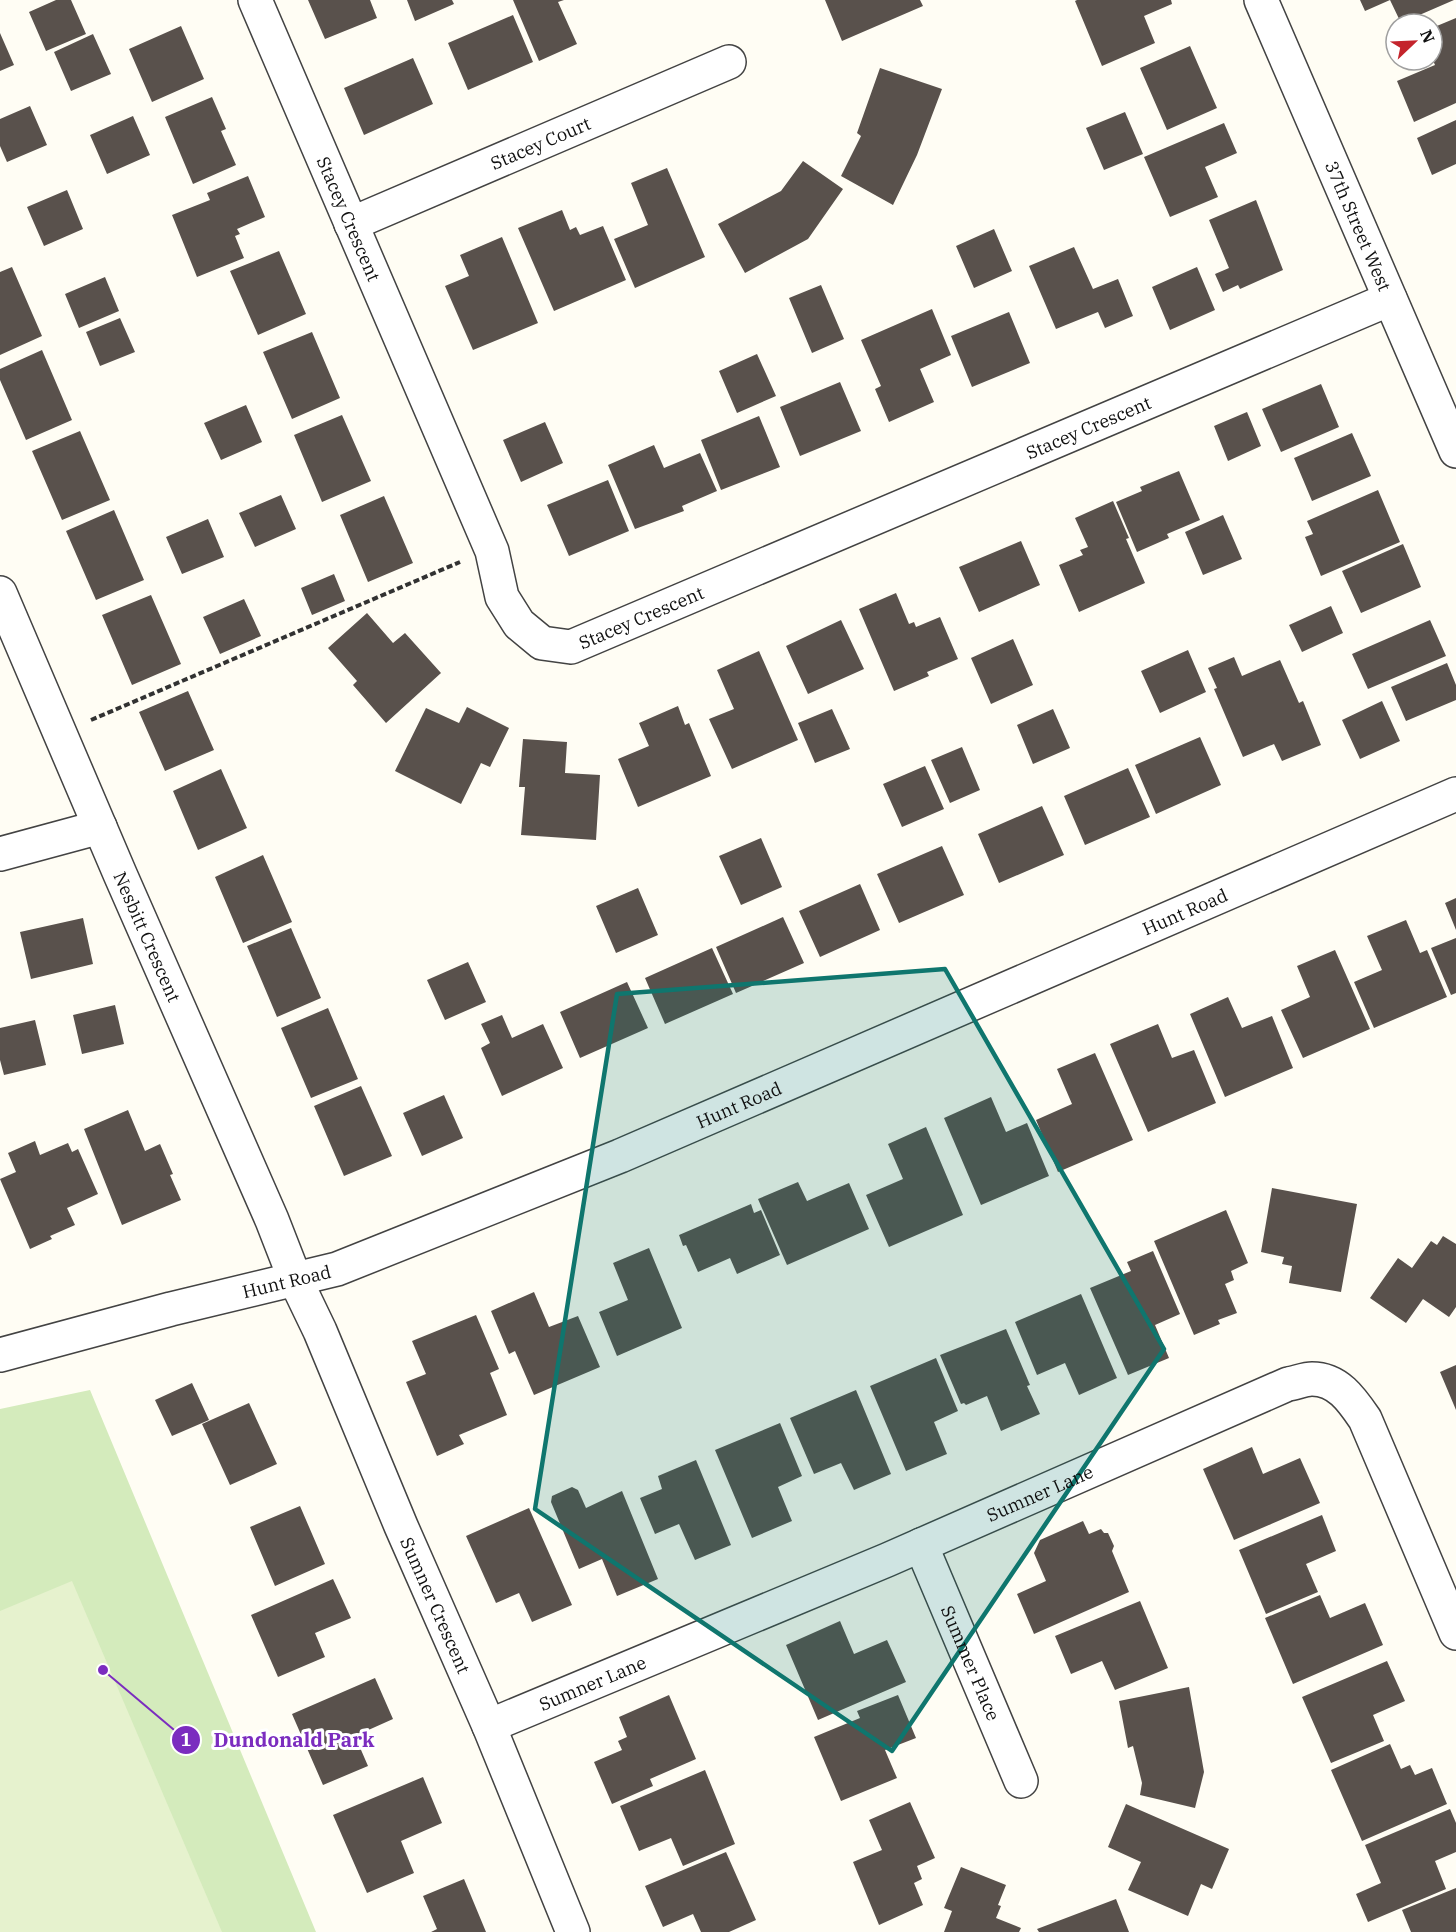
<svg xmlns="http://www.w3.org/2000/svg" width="1456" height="1932" viewBox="0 0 1456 1932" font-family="'IBM Plex Serif',serif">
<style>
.green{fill:#d4ebbc}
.pitch{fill:#e6f2ce}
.building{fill:#59514c}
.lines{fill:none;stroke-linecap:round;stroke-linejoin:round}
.street-casing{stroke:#434343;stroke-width:36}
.path{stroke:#323232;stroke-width:4;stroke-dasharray:6 3;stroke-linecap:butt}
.street{stroke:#fff;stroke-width:33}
.marked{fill:#0f766e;fill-opacity:0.2;stroke:#0f766e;stroke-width:4.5;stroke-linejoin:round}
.labels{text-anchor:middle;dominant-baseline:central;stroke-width:6;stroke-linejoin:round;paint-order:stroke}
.street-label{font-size:18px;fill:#101010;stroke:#fff}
.leader{fill:none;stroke:#7b2cbf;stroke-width:2}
.callout-dot{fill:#7b2cbf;stroke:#fff;stroke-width:2}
.mark-label{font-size:18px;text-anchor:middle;font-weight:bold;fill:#fff}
.callout-label{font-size:20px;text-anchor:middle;font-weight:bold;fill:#7b2cbf;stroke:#fff;stroke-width:6;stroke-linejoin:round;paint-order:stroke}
</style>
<rect width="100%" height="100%" fill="#fffdf4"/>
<path class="green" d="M 90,1390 L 316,1932 L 0,1932 L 0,1409 Z"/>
<path class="pitch" d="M 72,1581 L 222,1932 L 0,1932 L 0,1611 Z"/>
<path class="building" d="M 56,0 L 71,0 L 86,34 L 46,51 L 29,12 Z
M 308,0 L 370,0 L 377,18 L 325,39 Z
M 407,0 L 452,0 L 454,4 L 415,21 Z
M 513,0 L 564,0 L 558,2 L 577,44 L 539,61 Z
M 825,0 L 920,0 L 923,6 L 842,41 Z
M 1077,0 L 1171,0 L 1172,4 L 1144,16 L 1155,43 L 1102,66 L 1075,1 Z
M 1360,0 L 1454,0 L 1401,23 L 1390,0 L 1365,11 Z
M 513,15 L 533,62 L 468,90 L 448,43 Z
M 1456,18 L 1456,103 L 1414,122 L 1397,81 L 1435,65 L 1432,58 L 1432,28 Z
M 181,26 L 204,79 L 152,102 L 129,49 Z
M 0,33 L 14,65 L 0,71 Z
M 93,34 L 111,74 L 71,91 L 54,52 Z
M 1190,46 L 1217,108 L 1167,130 L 1140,68 Z
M 413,58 L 433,104 L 364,135 L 344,88 Z
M 880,68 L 942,89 L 917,155 L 893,205 L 841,176 L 861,136 L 857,133 Z
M 212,97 L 226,129 L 221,131 L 236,165 L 193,184 L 165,117 Z
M 30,106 L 47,145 L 7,162 L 0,146 L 0,119 Z
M 1125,112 L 1143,154 L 1104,170 L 1086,128 Z
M 133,116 L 150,155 L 107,174 L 90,135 Z
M 1456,120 L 1456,164 L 1432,175 L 1417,138 Z
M 1224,123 L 1237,153 L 1205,167 L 1218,197 L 1170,217 L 1144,157 Z
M 803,161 L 843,189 L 808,239 L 745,273 L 718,224 L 781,191 Z
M 667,168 L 705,257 L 635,288 L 614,239 L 648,225 L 631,183 Z
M 248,176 L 265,217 L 237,229 L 240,234 L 235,236 L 244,258 L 197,277 L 172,215 L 210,200 L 207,193 Z
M 67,190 L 83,229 L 44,246 L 27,207 Z
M 1256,200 L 1283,270 L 1240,289 L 1238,285 L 1223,292 L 1215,274 L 1229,268 L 1209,220 Z
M 562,210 L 570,230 L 576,227 L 580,235 L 603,226 L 626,280 L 554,311 L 518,228 Z
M 994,229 L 1012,271 L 974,288 L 956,246 Z
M 502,237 L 538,323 L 473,350 L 445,286 L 469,276 L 460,255 Z
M 1074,247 L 1093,289 L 1118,279 L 1133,316 L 1105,328 L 1098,312 L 1056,329 L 1029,266 Z
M 279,251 L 306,314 L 258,335 L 230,271 Z
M 12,267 L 42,336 L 0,355 L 0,272 Z
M 1197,267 L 1215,310 L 1170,330 L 1152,287 Z
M 105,277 L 119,311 L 79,328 L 65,294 Z
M 821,285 L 844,339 L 812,353 L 789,298 Z
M 932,309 L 951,355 L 920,369 L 934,402 L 889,422 L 875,389 L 881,386 L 861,340 Z
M 1009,312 L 1030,363 L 972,387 L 951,336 Z
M 120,318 L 135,352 L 100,366 L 86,332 Z
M 312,332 L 340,398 L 292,419 L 263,352 Z
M 42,350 L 72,420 L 26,440 L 0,380 L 0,369 Z
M 757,354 L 776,396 L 737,413 L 719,371 Z
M 840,382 L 861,431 L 800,456 L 780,407 Z
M 1321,384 L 1339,427 L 1281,452 L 1262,409 Z
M 246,405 L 262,442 L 221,460 L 204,423 Z
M 1247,412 L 1261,446 L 1228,461 L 1214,426 Z
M 342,415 L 371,481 L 322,502 L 294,435 Z
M 759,416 L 780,467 L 721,490 L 701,440 Z
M 545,422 L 563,463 L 521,482 L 503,440 Z
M 80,431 L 110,500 L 62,520 L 32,451 Z
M 1352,433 L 1371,476 L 1312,501 L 1294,458 Z
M 654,445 L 664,468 L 700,453 L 717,491 L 682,506 L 684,511 L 635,529 L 608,465 Z
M 1179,471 L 1200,520 L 1167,534 L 1169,538 L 1137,552 L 1116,502 L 1142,491 L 1140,487 Z
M 608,480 L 629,531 L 569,556 L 547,505 Z
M 1378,490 L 1400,542 L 1321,576 L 1305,537 L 1313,534 L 1307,521 Z
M 281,495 L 296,529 L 255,547 L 239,513 Z
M 384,496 L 413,563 L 368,582 L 340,515 Z
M 1113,501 L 1129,538 L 1126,539 L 1145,583 L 1079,612 L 1059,565 L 1083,555 L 1080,550 L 1088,547 L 1075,518 Z
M 114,510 L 144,580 L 96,600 L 66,531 Z
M 1223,515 L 1242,559 L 1203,575 L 1185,532 Z
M 208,519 L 224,557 L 182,574 L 166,537 Z
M 1021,541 L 1040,585 L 979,612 L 959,567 Z
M 1403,544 L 1421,587 L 1361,613 L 1342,571 Z
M 334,574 L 345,601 L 312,615 L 301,588 Z
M 896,593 L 909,624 L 914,622 L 916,627 L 940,617 L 958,659 L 927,672 L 929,676 L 894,691 L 859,609 Z
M 151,595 L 181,664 L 132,685 L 102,615 Z
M 244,599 L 261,636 L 220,654 L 203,617 Z
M 1331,606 L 1343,633 L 1302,652 L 1289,625 Z
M 367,613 L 393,643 L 405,633 L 441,673 L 386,723 L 353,685 L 357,681 L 328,648 Z
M 841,620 L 864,669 L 808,694 L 786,646 Z
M 1430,620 L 1446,656 L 1368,689 L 1352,654 Z
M 1013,639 L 1033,685 L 991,704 L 971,658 Z
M 1188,650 L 1206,692 L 1160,713 L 1141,671 Z
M 759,651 L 798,740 L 732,769 L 709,719 L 734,709 L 717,670 Z
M 1234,657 L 1242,676 L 1280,660 L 1299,703 L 1303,701 L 1321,745 L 1282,761 L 1274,744 L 1243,757 L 1214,689 L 1217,688 L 1208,668 Z
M 1447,663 L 1456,685 L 1456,700 L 1406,721 L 1391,687 Z
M 188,691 L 214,750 L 165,771 L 139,712 Z
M 1382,701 L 1400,741 L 1360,759 L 1342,720 Z
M 678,706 L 685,725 L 689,723 L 711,776 L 638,807 L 618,759 L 649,746 L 639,723 Z
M 467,707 L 509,728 L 490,767 L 481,763 L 461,804 L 395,771 L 426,708 L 459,723 Z
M 832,709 L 850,749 L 815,763 L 798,723 Z
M 1053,709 L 1070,748 L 1033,764 L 1017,725 Z
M 1200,737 L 1221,785 L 1156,814 L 1135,765 Z
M 523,739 L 567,742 L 565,773 L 600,775 L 596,840 L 521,835 L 525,787 L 519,787 Z
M 962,747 L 980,790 L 950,803 L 931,760 Z
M 925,766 L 944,809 L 902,827 L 883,784 Z
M 1128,768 L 1150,817 L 1085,845 L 1064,796 Z
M 221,769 L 247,828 L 198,850 L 173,791 Z
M 1042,806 L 1064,855 L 999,883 L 978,834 Z
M 761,838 L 782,887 L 741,905 L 719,856 Z
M 942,846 L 964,895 L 899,923 L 877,874 Z
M 263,855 L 292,922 L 243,943 L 215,877 Z
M 860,884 L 880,930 L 820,957 L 799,911 Z
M 638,888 L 658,935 L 616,953 L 596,906 Z
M 1456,898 L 1456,930 L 1445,903 Z
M 783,917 L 804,963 L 736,993 L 716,947 Z
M 83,918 L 93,964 L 31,979 L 20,932 Z
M 1406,920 L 1420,953 L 1427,950 L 1447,997 L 1374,1028 L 1354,982 L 1382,970 L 1367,936 Z
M 291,928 L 321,998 L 277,1017 L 247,946 Z
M 1456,938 L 1456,993 L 1451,995 L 1431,948 Z
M 712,948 L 733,994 L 665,1024 L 645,978 Z
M 1335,950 L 1370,1029 L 1303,1058 L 1281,1010 L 1310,997 L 1297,966 Z
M 468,962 L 486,1002 L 445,1020 L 427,980 Z
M 627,982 L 648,1028 L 580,1058 L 560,1012 Z
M 1228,997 L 1242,1028 L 1272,1016 L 1293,1068 L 1225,1097 L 1190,1014 Z
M 115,1005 L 124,1044 L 82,1054 L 73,1015 Z
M 328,1008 L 358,1079 L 311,1098 L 281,1028 Z
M 502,1015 L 512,1038 L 543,1024 L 563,1068 L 502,1096 L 481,1048 L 490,1043 L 481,1024 Z
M 35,1020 L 46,1065 L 4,1075 L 0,1060 L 0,1028 Z
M 1158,1024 L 1172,1058 L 1194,1050 L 1216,1103 L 1148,1132 L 1110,1044 Z
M 1095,1053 L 1133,1140 L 1058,1172 L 1036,1120 L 1072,1104 L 1057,1069 Z
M 361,1086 L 392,1156 L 344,1176 L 314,1106 Z
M 444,1095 L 463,1138 L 422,1156 L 403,1113 Z
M 991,1097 L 1006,1132 L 1027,1123 L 1049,1176 L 981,1205 L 944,1118 Z
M 128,1110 L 145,1151 L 160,1144 L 173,1174 L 170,1175 L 181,1200 L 122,1225 L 84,1129 Z
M 926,1127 L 963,1215 L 889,1247 L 866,1195 L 903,1179 L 888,1144 Z
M 35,1141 L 40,1155 L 68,1143 L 72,1152 L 78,1149 L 98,1194 L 67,1208 L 75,1225 L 50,1236 L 52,1239 L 30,1249 L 0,1179 L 16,1172 L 8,1153 Z
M 798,1182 L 807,1201 L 849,1183 L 869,1229 L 787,1265 L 758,1199 Z
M 1272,1188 L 1357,1204 L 1341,1292 L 1289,1283 L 1292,1266 L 1282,1264 L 1284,1257 L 1261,1252 Z
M 751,1204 L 754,1213 L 761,1210 L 780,1255 L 737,1274 L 730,1258 L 698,1272 L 686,1245 L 683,1246 L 679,1235 Z
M 1226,1210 L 1248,1263 L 1231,1271 L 1234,1280 L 1225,1284 L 1237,1313 L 1218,1320 L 1220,1324 L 1194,1335 L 1154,1241 Z
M 1443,1236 L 1456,1244 L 1456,1307 L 1449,1317 L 1423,1299 L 1406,1323 L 1370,1298 L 1398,1258 L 1412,1268 L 1431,1241 L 1437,1245 Z
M 649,1248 L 682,1328 L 617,1356 L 599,1312 L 628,1300 L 613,1263 Z
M 1153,1251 L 1180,1314 L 1155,1325 L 1169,1358 L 1128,1375 L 1090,1288 L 1131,1271 L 1127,1262 Z
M 534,1292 L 549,1327 L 578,1316 L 600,1367 L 534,1395 L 515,1351 L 509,1354 L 491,1311 Z
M 1081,1294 L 1117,1378 L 1079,1395 L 1065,1363 L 1037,1375 L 1015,1322 Z
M 476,1315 L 499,1369 L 490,1373 L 507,1415 L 459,1435 L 464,1444 L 437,1456 L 406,1382 L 426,1374 L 412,1341 Z
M 1006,1329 L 1030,1385 L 1027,1386 L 1040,1414 L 1001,1431 L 987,1396 L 966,1405 L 964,1403 L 961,1404 L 940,1355 Z
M 936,1358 L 958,1411 L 934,1422 L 947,1454 L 906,1471 L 870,1386 Z
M 1456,1365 L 1456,1410 L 1440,1372 Z
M 192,1383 L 209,1420 L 172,1436 L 155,1400 Z
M 856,1390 L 891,1474 L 854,1490 L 841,1463 L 814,1474 L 790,1418 Z
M 249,1403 L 277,1464 L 230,1485 L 202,1424 Z
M 780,1423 L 802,1476 L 778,1487 L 792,1521 L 752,1538 L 715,1450 Z
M 1252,1447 L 1263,1474 L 1300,1458 L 1320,1503 L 1234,1540 L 1203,1469 Z
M 696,1460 L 731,1545 L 695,1560 L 679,1524 L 655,1534 L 640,1498 L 662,1489 L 658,1476 Z
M 572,1487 L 578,1490 L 586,1508 L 622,1491 L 658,1579 L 617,1596 L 602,1559 L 579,1569 L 551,1502 L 552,1496 Z
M 300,1506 L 325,1564 L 275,1586 L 250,1527 Z
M 529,1508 L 572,1605 L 532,1622 L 519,1593 L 496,1603 L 466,1536 Z
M 1322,1515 L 1336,1551 L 1306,1564 L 1318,1592 L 1266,1614 L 1239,1550 Z
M 1083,1521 L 1089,1534 L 1101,1529 L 1104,1533 L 1108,1533 L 1114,1546 L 1112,1551 L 1129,1592 L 1034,1634 L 1017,1594 L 1046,1581 L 1034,1553 L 1040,1540 Z
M 333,1579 L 351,1618 L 315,1633 L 325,1657 L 278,1677 L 251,1615 Z
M 1320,1595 L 1330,1618 L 1365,1603 L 1383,1645 L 1293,1684 L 1265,1618 Z
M 1140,1601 L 1168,1668 L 1115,1690 L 1102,1661 L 1071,1674 L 1055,1636 Z
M 840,1621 L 854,1654 L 887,1640 L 906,1682 L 818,1720 L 786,1645 Z
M 1387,1661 L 1405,1701 L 1373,1715 L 1384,1741 L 1331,1763 L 1302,1697 Z
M 375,1678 L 393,1719 L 355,1736 L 368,1766 L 323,1785 L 292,1714 Z
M 1189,1687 L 1204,1772 L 1195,1808 L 1140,1795 L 1142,1783 L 1133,1746 L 1128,1748 L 1119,1701 Z
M 669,1695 L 696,1759 L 650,1779 L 653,1786 L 612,1804 L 594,1762 L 622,1750 L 618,1741 L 627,1737 L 619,1717 Z
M 898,1695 L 916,1738 L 885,1750 L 897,1778 L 841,1801 L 814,1737 L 860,1718 L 857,1711 Z
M 1390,1744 L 1401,1769 L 1410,1765 L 1415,1775 L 1432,1768 L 1447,1804 L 1362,1841 L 1331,1770 Z
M 705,1770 L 735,1844 L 683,1866 L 671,1838 L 639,1851 L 620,1806 Z
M 423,1777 L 442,1823 L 401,1841 L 414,1873 L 367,1893 L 333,1815 Z
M 910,1802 L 935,1858 L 917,1866 L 922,1879 L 914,1883 L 923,1905 L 879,1925 L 853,1862 L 882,1850 L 869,1820 Z
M 1126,1804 L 1229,1849 L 1212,1889 L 1201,1884 L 1188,1916 L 1128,1890 L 1141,1862 L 1108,1847 Z
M 1450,1809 L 1456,1823 L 1456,1852 L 1435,1861 L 1446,1889 L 1368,1922 L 1356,1894 L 1381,1883 L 1365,1845 Z
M 726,1852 L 756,1920 L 729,1932 L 701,1932 L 693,1914 L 663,1927 L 645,1886 Z
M 961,1867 L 1006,1885 L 998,1905 L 1001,1906 L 996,1918 L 1021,1928 L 1019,1932 L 944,1932 L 952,1911 L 944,1908 Z
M 464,1879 L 486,1932 L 431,1932 L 437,1929 L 423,1896 Z
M 1456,1888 L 1456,1932 L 1411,1932 L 1402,1910 Z
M 1116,1899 L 1129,1932 L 1039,1932 L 1037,1929 Z"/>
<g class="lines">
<defs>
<g id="street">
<path id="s1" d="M 255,0 L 492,551 L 502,597 L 519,624 L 542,643 L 571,647 L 1390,299"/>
<path id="s2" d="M 1261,0 L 1456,451"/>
<path id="s3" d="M 351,224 L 729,62"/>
<path id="s4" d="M 0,593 L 120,874 L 272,1220 L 295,1279 L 320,1331 L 401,1526 L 489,1726 L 573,1932"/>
<path d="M 0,854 L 100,827"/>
<path id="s5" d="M 0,1355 L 171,1309 L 337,1269 L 620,1156 L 1456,794"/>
<path id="s6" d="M 921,1545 L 1021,1781"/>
<path id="s7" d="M 489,1726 L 887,1560 L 1288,1384 C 1295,1383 1305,1379 1312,1379 C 1338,1379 1352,1400 1365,1419 L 1456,1633"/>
</g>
</defs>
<use href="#street" class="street-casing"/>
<path class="path" d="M 91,720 L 460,562"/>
<use href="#street" class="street"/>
</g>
<path class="marked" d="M 945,969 L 1164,1349 L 892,1751 L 535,1509 L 617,994 Z"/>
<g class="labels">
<g class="street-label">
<text stroke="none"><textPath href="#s3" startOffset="206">Stacey Court</textPath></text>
<text stroke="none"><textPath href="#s1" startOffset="238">Stacey Crescent</textPath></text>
<text stroke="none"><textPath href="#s2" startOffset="246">37th Street West</textPath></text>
<text stroke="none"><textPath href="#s1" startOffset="1300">Stacey Crescent</textPath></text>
<text stroke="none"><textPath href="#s1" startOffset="814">Stacey Crescent</textPath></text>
<text stroke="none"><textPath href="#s5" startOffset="1268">Hunt Road</textPath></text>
<text stroke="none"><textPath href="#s4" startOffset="374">Nesbitt Crescent</textPath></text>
<text stroke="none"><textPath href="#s5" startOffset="782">Hunt Road</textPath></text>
<text stroke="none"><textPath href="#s5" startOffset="296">Hunt Road</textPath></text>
<text stroke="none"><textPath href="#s7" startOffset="598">Sumner Lane</textPath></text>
<text stroke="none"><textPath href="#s4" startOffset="1102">Sumner Crescent</textPath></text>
<text stroke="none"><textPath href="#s6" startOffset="128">Summer Place</textPath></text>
<text stroke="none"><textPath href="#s7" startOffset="112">Sumner Lane</textPath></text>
</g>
</g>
<path class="leader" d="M103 1670L186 1740"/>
<g class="callout-dot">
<circle cx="103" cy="1670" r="6"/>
<circle cx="186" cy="1740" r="15"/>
</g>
<g class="mark-label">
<text x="186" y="1746">1</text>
</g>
<g class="callout-label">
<text x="294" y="1747">Dundonald Park</text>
</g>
<g transform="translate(1414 42) rotate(67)"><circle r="28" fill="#ffffff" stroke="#9f9f9f" stroke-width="1.5"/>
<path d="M0-4.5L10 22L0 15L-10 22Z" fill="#c4242c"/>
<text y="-9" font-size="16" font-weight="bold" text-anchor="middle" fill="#101010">N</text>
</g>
</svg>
